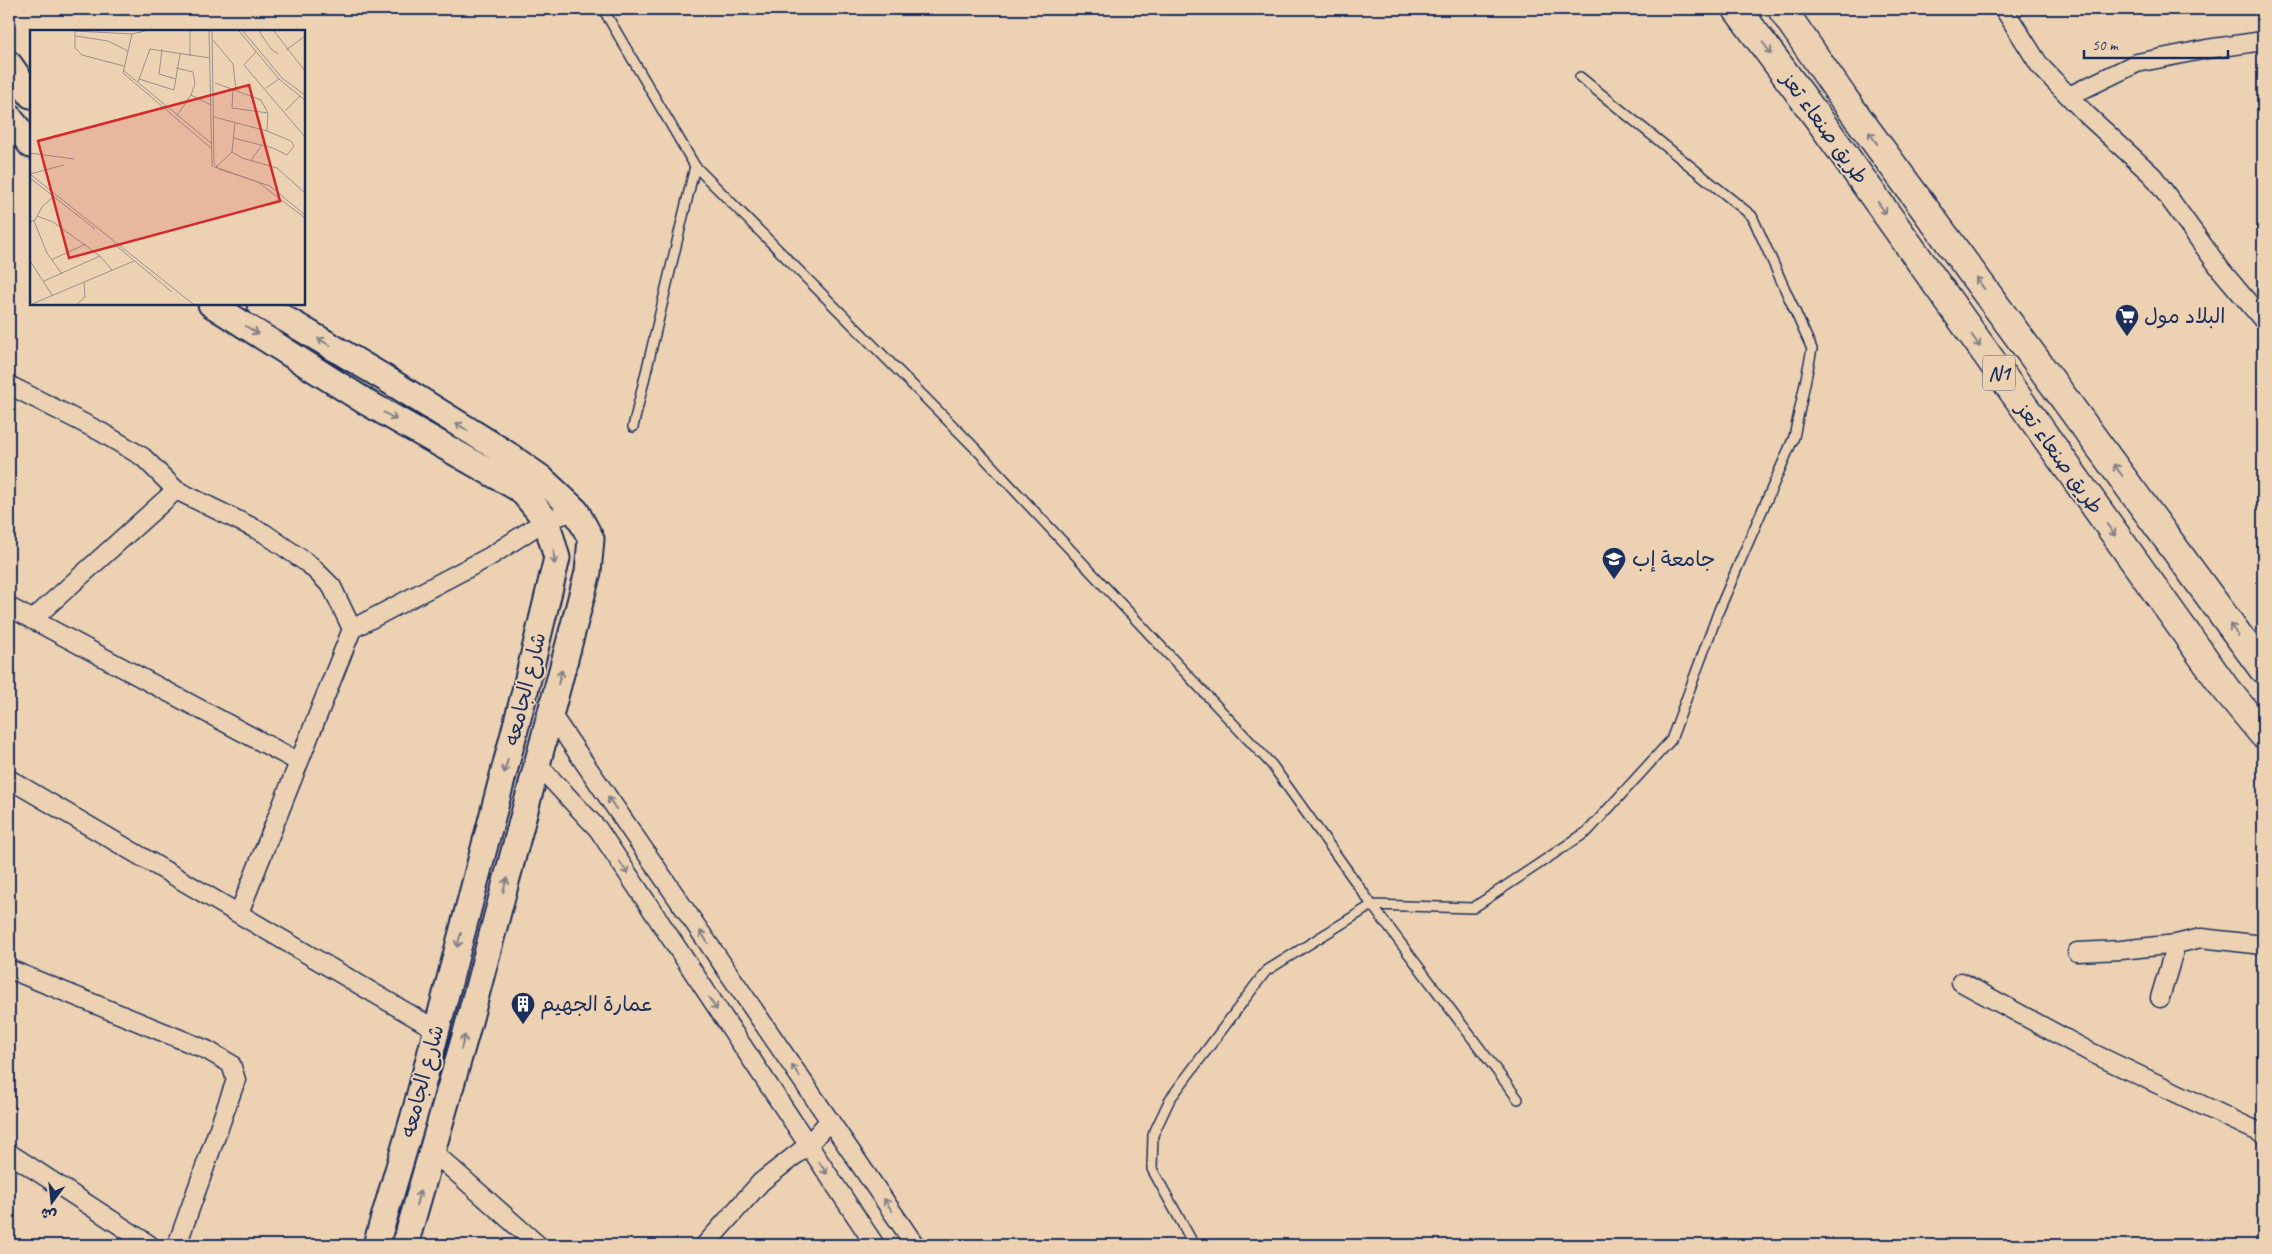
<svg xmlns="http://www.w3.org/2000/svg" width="2272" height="1254" viewBox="0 0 2272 1254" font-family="Caveat,'Playpen Sans Arabic',sans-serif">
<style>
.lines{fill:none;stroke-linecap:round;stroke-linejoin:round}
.lane-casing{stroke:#1b2f5e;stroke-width:12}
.street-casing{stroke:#1b2f5e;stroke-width:21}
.secondary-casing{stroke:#1b2f5e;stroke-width:29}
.highway-casing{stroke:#1b2f5e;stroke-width:31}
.lane{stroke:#ecd2b3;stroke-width:9}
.street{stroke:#ecd2b3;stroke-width:18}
.secondary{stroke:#ecd2b3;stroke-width:25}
.highway{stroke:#ecd2b3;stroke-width:28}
.oneway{stroke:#848088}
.labels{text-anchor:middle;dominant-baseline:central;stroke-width:4;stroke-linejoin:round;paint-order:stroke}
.shield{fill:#ecd2b3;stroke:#5a6078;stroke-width:1}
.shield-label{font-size:20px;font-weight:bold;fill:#1b2f5e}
.street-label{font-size:21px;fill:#1b2f5e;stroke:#ecd2b3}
.poi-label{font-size:21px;fill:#1b2f5e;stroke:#ecd2b3;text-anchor:start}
.inset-road{fill:none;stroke:#989191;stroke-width:1}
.view{fill:#d62828;fill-opacity:0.15;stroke:#d62828;stroke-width:2.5}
.inset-edge{fill:none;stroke:#1b2f5e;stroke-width:2.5}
</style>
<rect width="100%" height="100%" fill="#ecd2b3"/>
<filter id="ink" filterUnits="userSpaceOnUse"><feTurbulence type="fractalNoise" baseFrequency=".02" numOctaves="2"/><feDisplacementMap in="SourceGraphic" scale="10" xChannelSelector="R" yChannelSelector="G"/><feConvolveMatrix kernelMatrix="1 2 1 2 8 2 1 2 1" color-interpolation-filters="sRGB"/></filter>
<g filter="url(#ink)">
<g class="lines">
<defs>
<path id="lane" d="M 603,9 L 695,166 L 976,449 L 1272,765 L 1372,905 L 1518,1099
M 633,427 L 695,166
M 1194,1245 L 1152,1169 L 1153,1135 L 1170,1099 L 1266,971 L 1372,905 L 1473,908 L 1588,831 L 1671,740 L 1719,610 L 1794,437 L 1812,349 L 1752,216 L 1580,77"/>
<path id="street" d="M 2004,9 L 2040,66 L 2086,114 L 2153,176 L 2221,270 L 2263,320
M 2069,96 L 2137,63 L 2207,49 L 2263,41
M 9,385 L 101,432 L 143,457 L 176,490 L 264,533 L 310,565 L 332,587 L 352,629
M 9,607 L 299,762
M 32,620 L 176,490
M 551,714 L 915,1245
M 537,764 L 598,829 L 875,1245
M 9,779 L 435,1029
M 239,913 L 352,629 L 489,557 L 546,520 L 576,511
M 2077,952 L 2121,950 L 2176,944 L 2201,938 L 2263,945
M 9,969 L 207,1050 L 231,1064 L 236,1080 L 177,1245
M 1961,982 L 2090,1052 L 2263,1134
M 2160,998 L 2176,944
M 431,1150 L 538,1245
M 9,1153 L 150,1245
M 705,1245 L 761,1182 L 807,1146 L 830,1120"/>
<path id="secondary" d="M 9,64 L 31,95
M 9,117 L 31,145
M 211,304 L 366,402 L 521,490 L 546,520 L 557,558 L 524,695 L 416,1109 L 376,1245
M 260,304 L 383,377 L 504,452 L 541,478 L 576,511 L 591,539 L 588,572 L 466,1033 L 405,1245"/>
<path id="highway" d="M 1737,9 L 1818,118 L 2225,688 L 2263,734
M 1782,9 L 1844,99 L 2263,669"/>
</defs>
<use href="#lane" class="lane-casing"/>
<use href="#street" class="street-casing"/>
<use href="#secondary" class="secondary-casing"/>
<use href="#highway" class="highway-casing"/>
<use href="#lane" class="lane"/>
<use href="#street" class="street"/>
<use href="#secondary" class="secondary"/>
<use href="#highway" class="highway"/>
</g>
<defs><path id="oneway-shaft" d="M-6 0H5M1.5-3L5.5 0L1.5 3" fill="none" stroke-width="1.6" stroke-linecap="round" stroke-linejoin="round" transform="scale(1.25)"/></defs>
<g class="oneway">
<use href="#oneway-shaft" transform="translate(1767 48) rotate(53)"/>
<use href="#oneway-shaft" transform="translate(1873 138) rotate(-126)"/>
<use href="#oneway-shaft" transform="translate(1882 208) rotate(55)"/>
<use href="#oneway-shaft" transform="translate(1980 283) rotate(-126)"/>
<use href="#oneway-shaft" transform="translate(252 330) rotate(32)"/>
<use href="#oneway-shaft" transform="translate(1976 341) rotate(55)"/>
<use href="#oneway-shaft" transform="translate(324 342) rotate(-149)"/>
<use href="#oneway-shaft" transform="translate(390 416) rotate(30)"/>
<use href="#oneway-shaft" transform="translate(462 427) rotate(-148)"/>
<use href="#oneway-shaft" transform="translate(2118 470) rotate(-126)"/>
<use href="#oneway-shaft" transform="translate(2111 530) rotate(54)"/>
<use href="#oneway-shaft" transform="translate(554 557) rotate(87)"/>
<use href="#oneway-shaft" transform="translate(2234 630) rotate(-126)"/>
<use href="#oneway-shaft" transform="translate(560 677) rotate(-75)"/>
<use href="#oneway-shaft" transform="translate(506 766) rotate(105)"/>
<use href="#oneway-shaft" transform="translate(612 803) rotate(-124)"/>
<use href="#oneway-shaft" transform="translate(624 868) rotate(57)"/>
<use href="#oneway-shaft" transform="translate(505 885) rotate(-75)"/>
<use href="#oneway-shaft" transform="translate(704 937) rotate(-124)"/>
<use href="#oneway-shaft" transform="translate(459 940) rotate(105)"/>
<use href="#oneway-shaft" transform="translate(713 1004) rotate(57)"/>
<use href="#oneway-shaft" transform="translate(463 1042) rotate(-74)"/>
<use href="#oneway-shaft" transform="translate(796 1071) rotate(-124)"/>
<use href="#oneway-shaft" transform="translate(823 1168) rotate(56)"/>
<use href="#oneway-shaft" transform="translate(418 1198) rotate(-75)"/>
<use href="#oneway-shaft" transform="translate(888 1205) rotate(-124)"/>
</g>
</g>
<defs>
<symbol id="supermarket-pin" viewBox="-11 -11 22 30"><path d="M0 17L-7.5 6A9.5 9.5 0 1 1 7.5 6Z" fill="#1b2f5e" stroke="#ecd2b3"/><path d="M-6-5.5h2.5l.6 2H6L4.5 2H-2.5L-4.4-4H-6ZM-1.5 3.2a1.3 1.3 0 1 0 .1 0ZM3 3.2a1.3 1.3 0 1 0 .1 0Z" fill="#fff"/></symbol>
<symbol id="university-pin" viewBox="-11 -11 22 30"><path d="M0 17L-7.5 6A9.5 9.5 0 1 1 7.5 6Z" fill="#1b2f5e" stroke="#ecd2b3"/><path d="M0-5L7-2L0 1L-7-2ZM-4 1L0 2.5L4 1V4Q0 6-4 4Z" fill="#fff"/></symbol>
<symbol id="building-pin" viewBox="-11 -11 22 30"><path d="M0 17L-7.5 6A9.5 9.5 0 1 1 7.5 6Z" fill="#1b2f5e" stroke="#ecd2b3"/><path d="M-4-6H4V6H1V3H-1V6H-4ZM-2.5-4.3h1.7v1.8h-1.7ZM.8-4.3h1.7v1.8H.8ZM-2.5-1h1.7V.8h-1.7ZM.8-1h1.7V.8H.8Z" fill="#fff"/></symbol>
</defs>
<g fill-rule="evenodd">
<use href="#supermarket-pin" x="2113" y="302" width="28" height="38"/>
<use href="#university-pin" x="1600" y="545" width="28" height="38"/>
<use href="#building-pin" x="509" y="990" width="28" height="38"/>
</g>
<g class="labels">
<rect class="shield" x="1983" y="355.5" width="32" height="35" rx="4"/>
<g class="shield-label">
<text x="1999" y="373">N1</text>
</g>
<g class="street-label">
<text transform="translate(1825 128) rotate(54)">طريق صنعاء تعز</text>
<text transform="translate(2060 458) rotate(54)">طريق صنعاء تعز</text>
<text transform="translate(525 689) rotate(-76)">شارع الجامعه</text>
<text transform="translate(422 1081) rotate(-75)">شارع الجامعه</text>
</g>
<g class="poi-label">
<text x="2144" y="316">البلاد مول</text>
<text x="1632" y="559">جامعة إب</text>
<text x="540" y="1004">عمارة الجهيم</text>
</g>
</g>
<g transform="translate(30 30)">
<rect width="275" height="275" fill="#ecd2b3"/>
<path class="inset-road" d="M 45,1 L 45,18 L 52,25 L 94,36M 45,1 L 102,4 L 115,1M 160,1 L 160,26M 179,1 L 182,136 L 228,152 L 275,188M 182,1 L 184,133 L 189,139 L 240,156 L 275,185M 209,1 L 249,49 L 275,70M 213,1 L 252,48 L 275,65M 229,1 L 241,19 L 248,24M 244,1 L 275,41M 102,4 L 93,43 L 181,118M 46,6 L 78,11 L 98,21M 183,10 L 203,34 L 206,60M 132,19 L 129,44 L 146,49M 256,20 L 275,6M 226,22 L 214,35 L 275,107M 146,38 L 163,42 L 165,54 L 161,65 L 147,85M 93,40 L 181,113M 109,49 L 144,60 L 150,24M 108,52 L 120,19 L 180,28M 185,53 L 231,70 L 238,83 L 237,101M 236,58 L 249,49M 203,59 L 202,78 L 238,83M 161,65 L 181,75M 255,81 L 270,66M 184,87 L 237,101 L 261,111 L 264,116 L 257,125 L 243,118 L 203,108M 202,122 L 212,128 L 247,138 L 275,163M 0,123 L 44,129M 221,130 L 232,115M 186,137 L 202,122 L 205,93M 0,144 L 34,135M 0,144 L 163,274M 0,148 L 65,199M 7,186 L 23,192 L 70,226M 4,191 L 17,223 L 32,244M 0,192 L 5,190 L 12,177 L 24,166M 83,213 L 142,262M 21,230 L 56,214M 0,231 L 22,265M 14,251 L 70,226 L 82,240M 2,274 L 104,231M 47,274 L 55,267 L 54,252"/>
<path class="view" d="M 219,55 L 250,171 L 39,228 L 8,111 Z"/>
<rect width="275" height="275" class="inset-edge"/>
</g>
<rect width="2272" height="1254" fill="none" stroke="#ecd2b3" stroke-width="30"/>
<rect x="15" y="15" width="2242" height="1224" fill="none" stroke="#1b2f5e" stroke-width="2" filter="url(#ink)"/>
<g transform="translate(52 1202) rotate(195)" stroke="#ecd2b3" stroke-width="4" paint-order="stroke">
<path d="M0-4L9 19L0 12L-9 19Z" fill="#1b2f5e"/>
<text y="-8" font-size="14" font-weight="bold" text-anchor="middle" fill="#1b2f5e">ش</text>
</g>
<path d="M2084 50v8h144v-8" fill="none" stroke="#1b2f5e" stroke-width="2.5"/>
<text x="2092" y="50" font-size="15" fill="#1b2f5e" stroke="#ecd2b3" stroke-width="4" paint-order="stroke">50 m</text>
</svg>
